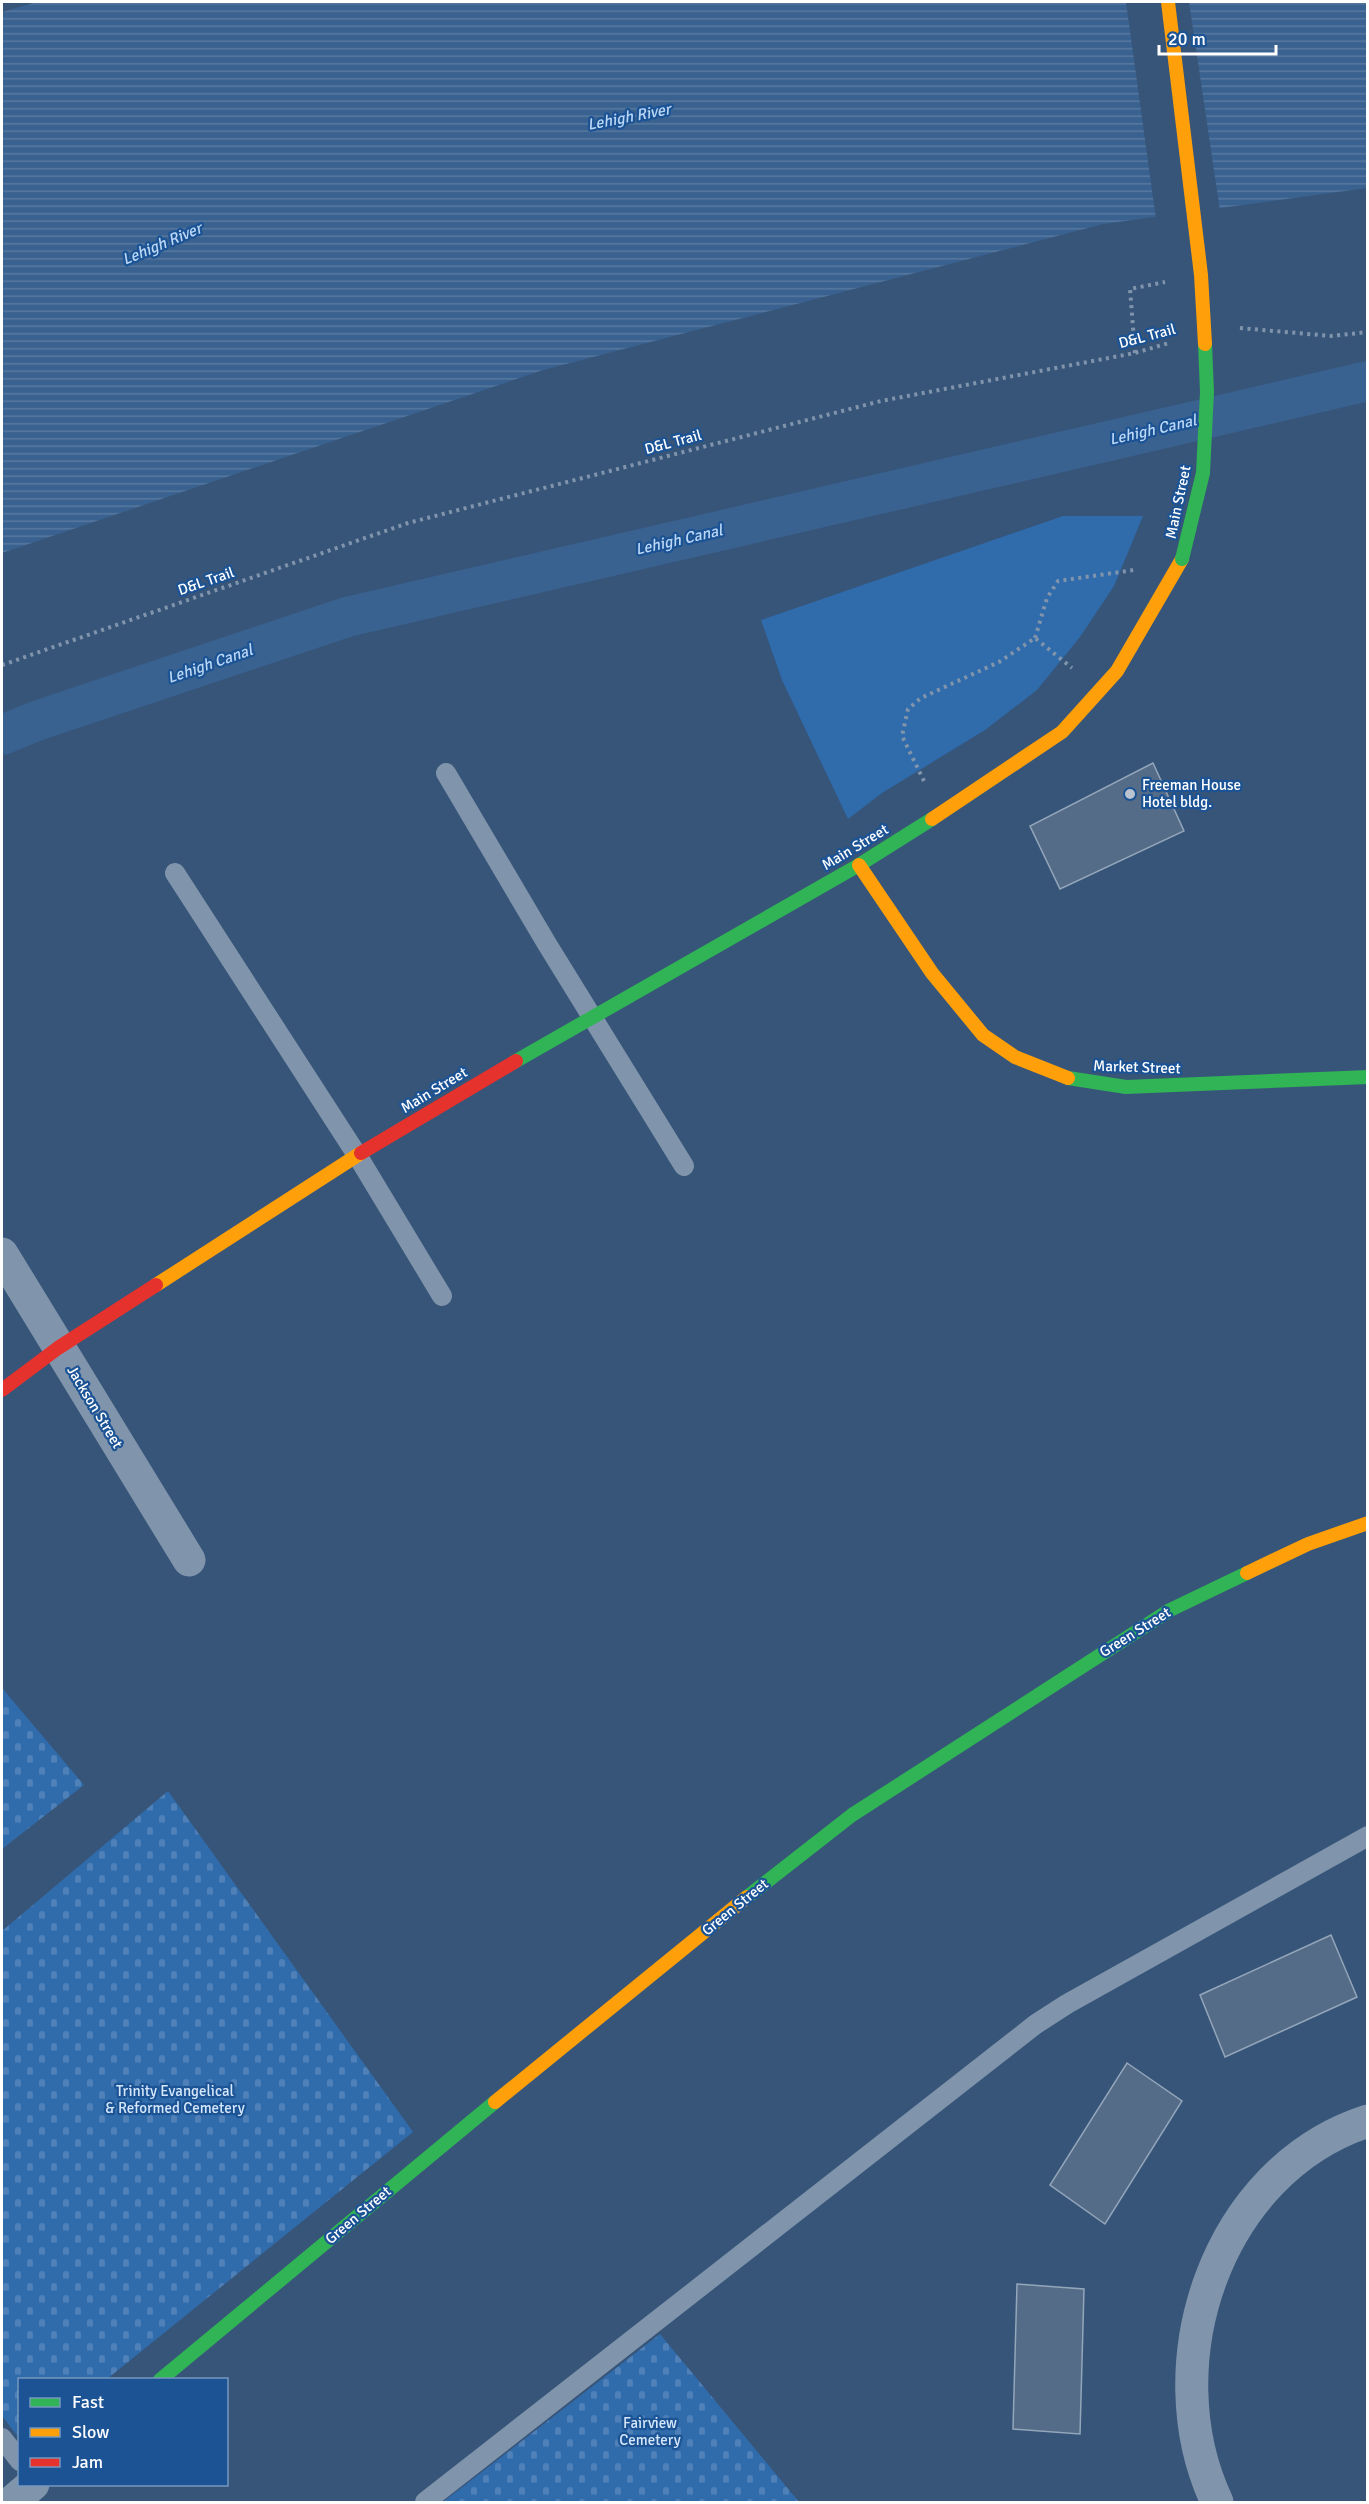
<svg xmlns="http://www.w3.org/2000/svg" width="1369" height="2504" viewBox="0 0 1369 2504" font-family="Signika,sans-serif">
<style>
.cemetery{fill:url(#cemetery-stones)}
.park{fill:#306bab}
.water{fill:url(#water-rules)}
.pier{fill:#375579}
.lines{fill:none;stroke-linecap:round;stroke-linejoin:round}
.canal{stroke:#3a6290;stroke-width:40}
.building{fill:#546c88;stroke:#94a6ba;stroke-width:1.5}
.path{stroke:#8095ac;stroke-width:4;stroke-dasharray:3 4.5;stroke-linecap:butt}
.lane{stroke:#8095ac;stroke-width:20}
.street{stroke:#8095ac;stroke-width:33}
.fast{stroke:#30b455;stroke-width:14}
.slow{stroke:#ff9f0a;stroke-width:14}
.jam{stroke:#e5322d;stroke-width:14}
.fast-bridge{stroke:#30b455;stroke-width:14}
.slow-bridge{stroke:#ff9f0a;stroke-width:14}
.poi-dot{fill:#b9c4d0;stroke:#1b5395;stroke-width:2}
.labels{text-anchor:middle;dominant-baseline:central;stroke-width:4.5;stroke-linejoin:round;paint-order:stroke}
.street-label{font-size:15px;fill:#fff;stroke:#1b5395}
.poi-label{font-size:15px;fill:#fff;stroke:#1b5395;text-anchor:start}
.park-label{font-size:15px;fill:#d5e7fb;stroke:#1b5395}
.water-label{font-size:16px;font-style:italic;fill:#bad7f6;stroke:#1b5395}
</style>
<defs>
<pattern id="cemetery-stones" width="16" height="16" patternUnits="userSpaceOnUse" patternTransform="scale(1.5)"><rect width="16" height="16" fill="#306bab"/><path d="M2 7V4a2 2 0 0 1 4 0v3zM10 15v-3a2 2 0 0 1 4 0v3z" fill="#4f81b8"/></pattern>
<pattern id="water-rules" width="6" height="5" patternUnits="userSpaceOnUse" patternTransform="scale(1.5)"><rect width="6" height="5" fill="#3a6290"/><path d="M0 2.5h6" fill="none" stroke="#587aa1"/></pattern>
</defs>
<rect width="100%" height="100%" fill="#375579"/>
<path class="cemetery" d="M 2,1688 L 84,1785 L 2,1849 Z
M 168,1791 L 413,2132 L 107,2379 L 20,2380 L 19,2438 L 2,2416 L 2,1931 Z
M 660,2334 L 799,2502 L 443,2502 Z"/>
<path class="park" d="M 1063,516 L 1143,516 L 1114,586 L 1080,637 L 1037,690 L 985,730 L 882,793 L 848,819 L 782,680 L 761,620 Z"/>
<path class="water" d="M 37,2 L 1367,2 L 1367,188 L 1103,224 L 543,370 L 2,553 L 2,12 Z"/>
<path class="pier" d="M 1126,2 L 1189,2 L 1220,211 L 1156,219 Z"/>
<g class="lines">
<path class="canal" d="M 2,735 L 39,720 L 347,617 L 1368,381"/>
</g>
<path class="building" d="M 1153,763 L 1184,831 L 1060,889 L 1030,826 Z
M 1331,1935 L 1357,1997 L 1225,2057 L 1200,1995 Z
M 1127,2063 L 1182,2101 L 1105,2224 L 1050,2185 Z
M 1017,2284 L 1084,2289 L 1080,2434 L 1013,2429 Z"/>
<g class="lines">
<path class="path" d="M 1240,328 L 1331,336 L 1368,332
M 1135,353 L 1130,289 L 1165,282
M 1035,638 L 1047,598 L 1058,581 L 1134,570
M 2,665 L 408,523 L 881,401 L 1135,353 L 1169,343
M 924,781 L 902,736 L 908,709 L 921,698 L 999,662 L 1035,638 L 1072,668"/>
<path class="lane" d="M 446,773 L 547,944 L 684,1166
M 175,873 L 357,1155 L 442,1296
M 2,2438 L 20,2461
M 425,2502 L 1036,2024 L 1067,2004 L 1368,1836"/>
<path class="street" d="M 2,1254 L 189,1560
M 12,2502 L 33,2484
M 1217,2502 C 1152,2364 1216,2170 1368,2121"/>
<path class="fast" d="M 516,1061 L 859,865 L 932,819
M 1068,1078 L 1126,1087 L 1368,1077
M 747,1897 L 852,1815 L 1170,1610 L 1247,1573
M 160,2380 L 495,2102"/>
<path class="slow" d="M 932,819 L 1062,732 L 1117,671 L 1182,559
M 859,865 L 932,973 L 983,1035 L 1015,1057 L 1068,1078
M 156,1285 L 361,1153
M 1247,1573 L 1308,1544 L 1368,1523
M 495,2102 L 747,1897"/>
<path class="jam" d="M 361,1153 L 516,1061
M 2,1390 L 58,1348 L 156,1285"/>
<path class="fast-bridge" d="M 1182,559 L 1203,473 L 1207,392 L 1205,344"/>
<path class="slow-bridge" d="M 1168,2 L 1201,275 L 1205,344"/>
</g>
<circle class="poi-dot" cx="1130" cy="794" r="6"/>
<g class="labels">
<g class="street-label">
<text transform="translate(1147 336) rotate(-15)">D&amp;L Trail</text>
<text transform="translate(673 442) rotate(-15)">D&amp;L Trail</text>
<text transform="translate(1178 502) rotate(-78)">Main Street</text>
<text transform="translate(206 581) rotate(-19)">D&amp;L Trail</text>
<text transform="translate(855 847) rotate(-31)">Main Street</text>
<text transform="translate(1137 1067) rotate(2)">Market Street</text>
<text transform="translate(434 1090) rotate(-31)">Main Street</text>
<text transform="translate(95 1407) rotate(59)">Jackson Street</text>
<text transform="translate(1135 1632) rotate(-32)">Green Street</text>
<text transform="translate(735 1907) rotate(-39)">Green Street</text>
<text transform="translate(358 2215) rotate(-40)">Green Street</text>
</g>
<g class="poi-label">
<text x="1142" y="785">Freeman House<tspan x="1142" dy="17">Hotel bldg.</tspan></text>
</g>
<g class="park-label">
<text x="175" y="2091">Trinity Evangelical<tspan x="175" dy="17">&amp; Reformed Cemetery</tspan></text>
<text x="650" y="2423">Fairview<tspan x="650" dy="17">Cemetery</tspan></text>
</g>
<g class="water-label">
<text transform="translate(629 117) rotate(-11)">Lehigh River</text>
<text transform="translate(162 244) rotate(-23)">Lehigh River</text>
<text transform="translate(1153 430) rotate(-13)">Lehigh Canal</text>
<text transform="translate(679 540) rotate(-13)">Lehigh Canal</text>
<text transform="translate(210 664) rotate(-19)">Lehigh Canal</text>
</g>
</g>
<rect width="1369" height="2504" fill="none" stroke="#ffffff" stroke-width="6"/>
<rect x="18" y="2378" width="210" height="108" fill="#1b5395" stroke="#7698bf" stroke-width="1.5"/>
<rect x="30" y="2398" width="30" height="9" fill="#30b455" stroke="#7698bf" stroke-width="1.5"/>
<text x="72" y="2408" font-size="18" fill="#ffffff">Fast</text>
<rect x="30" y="2428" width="30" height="9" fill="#ff9f0a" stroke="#7698bf" stroke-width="1.5"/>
<text x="72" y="2438" font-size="18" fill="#ffffff">Slow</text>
<rect x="30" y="2458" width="30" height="9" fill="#e5322d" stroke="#7698bf" stroke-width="1.5"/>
<text x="72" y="2468" font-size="18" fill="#ffffff">Jam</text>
<path d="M1159 45v9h117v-9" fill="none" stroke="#ffffff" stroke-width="3"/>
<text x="1168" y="45" font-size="18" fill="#ffffff" stroke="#1b5395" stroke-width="4.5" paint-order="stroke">20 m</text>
</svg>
